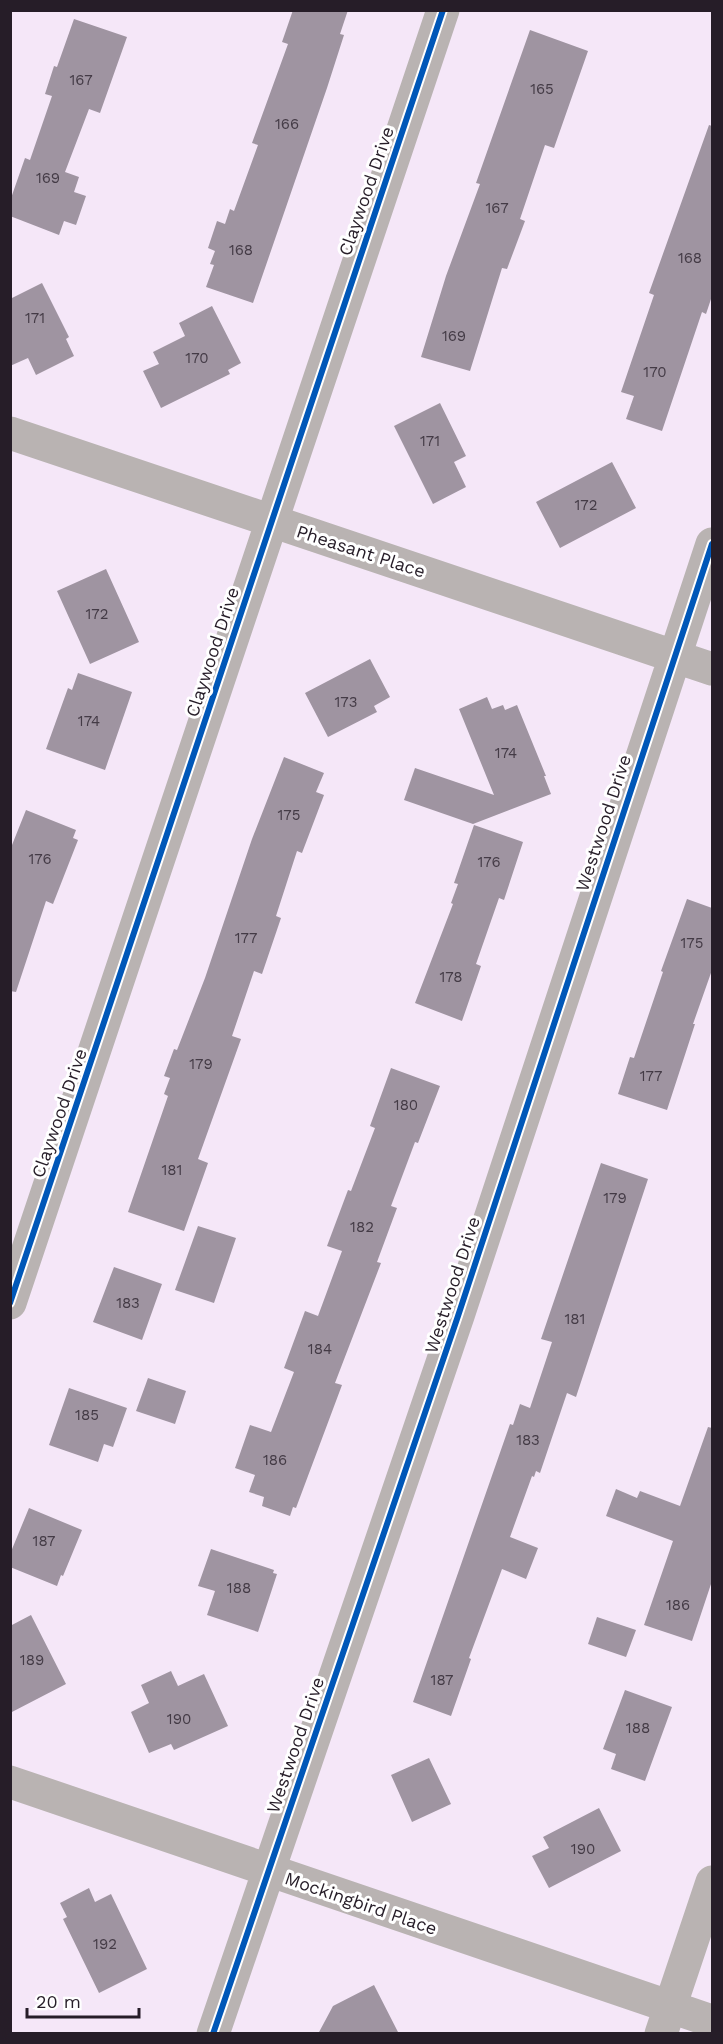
<svg xmlns="http://www.w3.org/2000/svg" width="723" height="2044" viewBox="0 0 723 2044" font-family="'Work Sans',sans-serif">
<style>
.building{fill:#9f94a1}
.lines{fill:none;stroke-linecap:round;stroke-linejoin:round}
.minor{stroke:#b9b3b2;stroke-width:33}
.cycleway-casing{stroke:#fff;stroke-width:10}
.cycleway{stroke:#0057b8;stroke-width:6}
.labels{text-anchor:middle;dominant-baseline:central;stroke-width:6;stroke-linejoin:round;paint-order:stroke}
.number-label{font-size:15px;fill:#443b46}
.street-label{font-size:18px;fill:#261d28;stroke:#fff}
</style>
<rect width="100%" height="100%" fill="#f5e7f8"/>
<path class="building" d="M 293,10 L 348,10 L 340,34 L 344,35 L 327,88 L 253,303 L 206,287 L 214,265 L 210,264 L 215,251 L 208,248 L 217,221 L 225,224 L 230,209 L 234,211 L 258,145 L 252,143 L 288,44 L 282,42 Z
M 74,19 L 127,37 L 100,113 L 89,109 L 65,172 L 79,177 L 74,192 L 86,196 L 76,225 L 64,221 L 59,235 L 10,216 L 10,201 L 25,158 L 30,160 L 52,96 L 45,94 L 54,66 L 57,67 Z
M 530,30 L 588,51 L 554,148 L 545,145 L 520,219 L 525,221 L 507,269 L 502,268 L 470,371 L 421,357 L 446,276 L 480,184 L 476,183 Z
M 709,125 L 712,126 L 712,296 L 706,314 L 702,312 L 662,431 L 626,419 L 634,396 L 621,392 L 654,295 L 649,293 Z
M 42,283 L 69,337 L 66,339 L 74,356 L 36,375 L 28,358 L 10,366 L 10,299 Z
M 212,306 L 241,363 L 228,370 L 230,374 L 161,408 L 143,371 L 159,364 L 153,352 L 185,336 L 179,323 Z
M 440,403 L 466,456 L 454,462 L 466,487 L 433,504 L 394,426 Z
M 612,462 L 636,508 L 560,548 L 536,502 Z
M 106,569 L 139,642 L 90,664 L 57,591 Z
M 370,659 L 390,697 L 374,706 L 377,712 L 328,737 L 305,693 Z
M 78,673 L 132,692 L 105,770 L 46,749 L 68,688 L 72,690 Z
M 487,697 L 492,709 L 503,705 L 505,710 L 517,705 L 546,776 L 544,776 L 551,794 L 473,824 L 404,800 L 415,768 L 494,795 L 459,709 Z
M 284,757 L 324,773 L 316,792 L 324,795 L 302,853 L 297,851 L 276,916 L 281,918 L 262,974 L 254,971 L 232,1036 L 241,1039 L 198,1159 L 208,1163 L 184,1231 L 128,1212 L 168,1096 L 164,1094 L 170,1078 L 164,1076 L 174,1049 L 177,1050 L 205,978 L 252,839 Z
M 26,810 L 76,830 L 73,838 L 78,840 L 53,904 L 46,901 L 16,992 L 10,991 L 10,850 Z
M 474,825 L 523,842 L 504,900 L 499,898 L 476,964 L 481,966 L 462,1021 L 415,1003 L 453,904 L 451,903 L 458,884 L 454,883 Z
M 687,899 L 712,908 L 712,970 L 693,1024 L 695,1024 L 667,1110 L 618,1094 L 630,1057 L 634,1058 L 663,972 L 661,971 Z
M 391,1068 L 440,1086 L 418,1143 L 415,1142 L 391,1206 L 397,1208 L 377,1262 L 381,1263 L 335,1383 L 342,1385 L 296,1508 L 293,1507 L 290,1516 L 262,1506 L 264,1497 L 249,1492 L 255,1475 L 235,1468 L 250,1425 L 271,1432 L 294,1372 L 284,1368 L 305,1311 L 318,1316 L 342,1251 L 327,1246 L 348,1190 L 351,1191 L 375,1128 L 370,1126 Z
M 601,1163 L 648,1179 L 576,1397 L 567,1393 L 540,1473 L 536,1471 L 534,1477 L 532,1476 L 510,1537 L 538,1548 L 526,1579 L 502,1569 L 469,1658 L 471,1659 L 451,1716 L 413,1702 L 510,1424 L 513,1425 L 520,1404 L 530,1408 L 552,1342 L 541,1339 Z
M 198,1226 L 236,1238 L 214,1303 L 175,1290 Z
M 114,1267 L 162,1284 L 142,1340 L 93,1322 Z
M 148,1378 L 186,1391 L 175,1424 L 136,1411 Z
M 69,1388 L 127,1408 L 113,1447 L 104,1444 L 98,1462 L 49,1445 Z
M 708,1427 L 712,1428 L 712,1581 L 692,1641 L 644,1625 L 673,1541 L 606,1516 L 616,1489 L 637,1498 L 640,1491 L 680,1506 Z
M 29,1508 L 82,1530 L 63,1576 L 61,1575 L 57,1586 L 10,1567 L 10,1554 Z
M 211,1549 L 274,1570 L 273,1573 L 277,1574 L 258,1632 L 207,1615 L 215,1591 L 198,1586 Z
M 31,1615 L 66,1684 L 10,1713 L 10,1626 Z
M 597,1617 L 636,1630 L 626,1657 L 588,1644 Z
M 171,1671 L 178,1686 L 204,1674 L 228,1726 L 174,1750 L 171,1744 L 149,1753 L 131,1712 L 149,1703 L 141,1685 Z
M 625,1690 L 672,1707 L 645,1781 L 611,1769 L 616,1754 L 603,1749 Z
M 429,1758 L 451,1804 L 412,1822 L 391,1775 Z
M 599,1808 L 621,1851 L 549,1888 L 532,1856 L 549,1848 L 543,1837 Z
M 89,1888 L 95,1902 L 111,1894 L 147,1969 L 99,1993 L 63,1919 L 67,1917 L 60,1903 Z
M 374,1985 L 399,2034 L 318,2034 L 333,2006 Z"/>
<g class="lines">
<path class="minor" d="M 10,433 L 712,669
M 10,1303 L 443,10
M 10,1782 L 712,2021
M 213,2034 L 458,1316 L 712,544
M 661,2034 L 712,1882"/>
<defs>
<path id="cycleway" d="M 10,1303 L 443,10
M 213,2034 L 458,1316 L 712,544"/>
</defs>
<use href="#cycleway" class="cycleway-casing"/>
<use href="#cycleway" class="cycleway"/>
</g>
<g class="labels">
<g class="number-label">
<text x="81" y="80">167</text>
<text x="542" y="89">165</text>
<text x="287" y="124">166</text>
<text x="48" y="178">169</text>
<text x="497" y="208">167</text>
<text x="241" y="250">168</text>
<text x="690" y="258">168</text>
<text x="35" y="318">171</text>
<text x="454" y="336">169</text>
<text x="197" y="358">170</text>
<text x="655" y="372">170</text>
<text x="430" y="441">171</text>
<text x="586" y="505">172</text>
<text x="97" y="614">172</text>
<text x="346" y="702">173</text>
<text x="89" y="721">174</text>
<text x="506" y="753">174</text>
<text x="289" y="815">175</text>
<text x="40" y="859">176</text>
<text x="489" y="862">176</text>
<text x="246" y="938">177</text>
<text x="692" y="943">175</text>
<text x="451" y="977">178</text>
<text x="201" y="1064">179</text>
<text x="651" y="1076">177</text>
<text x="406" y="1105">180</text>
<text x="172" y="1170">181</text>
<text x="615" y="1198">179</text>
<text x="362" y="1227">182</text>
<text x="128" y="1303">183</text>
<text x="575" y="1319">181</text>
<text x="320" y="1349">184</text>
<text x="87" y="1415">185</text>
<text x="528" y="1440">183</text>
<text x="275" y="1460">186</text>
<text x="44" y="1541">187</text>
<text x="239" y="1588">188</text>
<text x="678" y="1605">186</text>
<text x="32" y="1660">189</text>
<text x="442" y="1680">187</text>
<text x="179" y="1719">190</text>
<text x="638" y="1728">188</text>
<text x="583" y="1849">190</text>
<text x="105" y="1944">192</text>
</g>
<g class="street-label">
<text transform="translate(366 191) rotate(-71)">Claywood Drive</text>
<text transform="translate(361 551) rotate(18)">Pheasant Place</text>
<text transform="translate(212 652) rotate(-72)">Claywood Drive</text>
<text transform="translate(603 823) rotate(-72)">Westwood Drive</text>
<text transform="translate(59 1113) rotate(-71)">Claywood Drive</text>
<text transform="translate(452 1285) rotate(-72)">Westwood Drive</text>
<text transform="translate(295 1745) rotate(-71)">Westwood Drive</text>
<text transform="translate(361 1903) rotate(19)">Mockingbird Place</text>
</g>
</g>
<rect width="723" height="2044" fill="none" stroke="#261d28" stroke-width="24"/>
<path d="M27 2008v9h112v-9" fill="none" stroke="#261d28" stroke-width="3"/>
<text x="36" y="2008" font-size="18" fill="#261d28" stroke="#ffffff" stroke-width="4.5" paint-order="stroke">20 m</text>
</svg>
